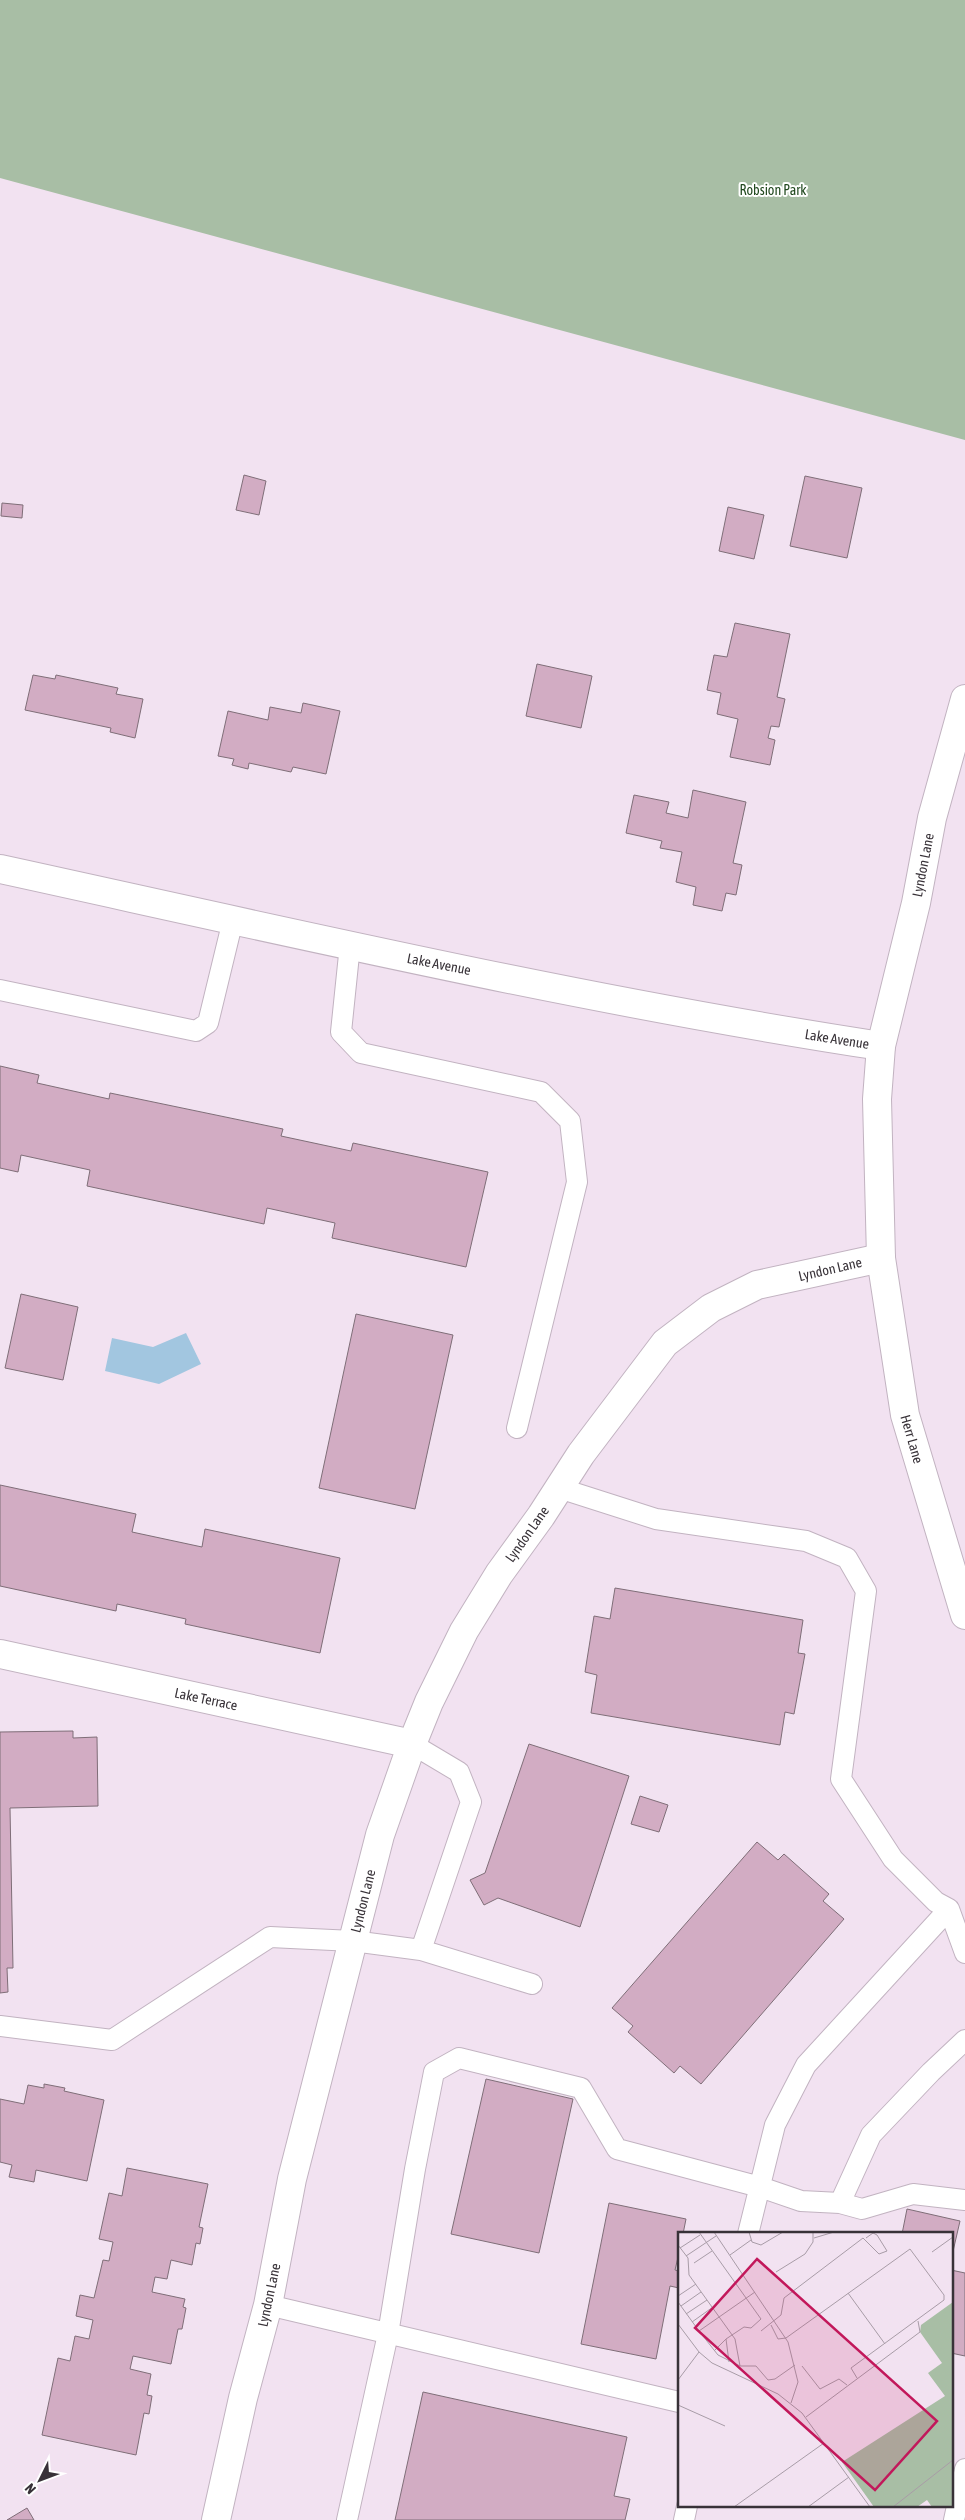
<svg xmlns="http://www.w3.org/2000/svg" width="965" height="2520" viewBox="0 0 965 2520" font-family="'Asap Condensed',sans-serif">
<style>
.green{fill:#a8bea5}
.water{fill:#a2c6e0}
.building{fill:#d2acc3;stroke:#7f6e78}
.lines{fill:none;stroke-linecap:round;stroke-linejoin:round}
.lane-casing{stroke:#c2b3c1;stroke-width:22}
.street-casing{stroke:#c2b3c1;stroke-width:30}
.secondary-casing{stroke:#c2b3c1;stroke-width:30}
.lane{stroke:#fff;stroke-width:20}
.street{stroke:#fff;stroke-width:28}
.secondary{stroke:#fff;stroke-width:28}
.labels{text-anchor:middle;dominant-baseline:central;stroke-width:4;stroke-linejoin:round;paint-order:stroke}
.park-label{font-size:14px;fill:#20481e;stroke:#fff}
.street-label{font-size:14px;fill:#383238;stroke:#fff}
.inset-road{fill:none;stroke:#a89ca7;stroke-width:1}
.view{fill:#c2185b;fill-opacity:0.15;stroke:#c2185b;stroke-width:2.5}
.inset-edge{fill:none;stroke:#383238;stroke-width:2.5}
</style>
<rect width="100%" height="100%" fill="#f2e2f1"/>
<path class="green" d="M 0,0 L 965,0 L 965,440 L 0,178 Z"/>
<path class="water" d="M 186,1333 L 201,1364 L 159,1384 L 105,1371 L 112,1338 L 153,1347 Z"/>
<path class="building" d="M 244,475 L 266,481 L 259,515 L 236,510 Z
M 805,476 L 862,488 L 847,558 L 790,546 Z
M 2,503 L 23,505 L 22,518 L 1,516 Z
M 728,507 L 764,515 L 754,559 L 719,551 Z
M 735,623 L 790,634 L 777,697 L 785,699 L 779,727 L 771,726 L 768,738 L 775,740 L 770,765 L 730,757 L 738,719 L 717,714 L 721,693 L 707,690 L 714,655 L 727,657 Z
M 537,664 L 592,676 L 581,728 L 526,716 Z
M 33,675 L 55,679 L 56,675 L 118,688 L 116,694 L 143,699 L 135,738 L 110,732 L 111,728 L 25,710 Z
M 303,703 L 340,711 L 326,774 L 293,767 L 291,772 L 249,763 L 248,769 L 232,765 L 234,759 L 218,756 L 228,711 L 268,720 L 270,707 L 301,713 Z
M 693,790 L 746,802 L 733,863 L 742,865 L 736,895 L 726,893 L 722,911 L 693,905 L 696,887 L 676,882 L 682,852 L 660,848 L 662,841 L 626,833 L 634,795 L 669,802 L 666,813 L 688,818 Z
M 0,1066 L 39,1075 L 37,1083 L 109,1099 L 110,1093 L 283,1129 L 281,1136 L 351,1151 L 353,1143 L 488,1172 L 466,1267 L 332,1238 L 335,1223 L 267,1208 L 264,1224 L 87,1186 L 90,1170 L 21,1155 L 18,1172 L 0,1168 Z
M 21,1294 L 78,1307 L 63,1380 L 5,1368 Z
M 356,1314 L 453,1335 L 415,1509 L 319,1488 Z
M 0,1485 L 136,1514 L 132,1532 L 202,1547 L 205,1529 L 340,1558 L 320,1653 L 185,1624 L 186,1619 L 117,1604 L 116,1611 L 0,1586 Z
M 615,1588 L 803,1620 L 798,1653 L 805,1654 L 794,1714 L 785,1712 L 780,1745 L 591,1713 L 597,1675 L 585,1672 L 594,1616 L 610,1619 Z
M 73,1731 L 73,1738 L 97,1737 L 98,1806 L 10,1808 L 13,1968 L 7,1968 L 8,1992 L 0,1993 L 0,1732 Z
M 529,1744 L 629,1776 L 580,1927 L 498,1898 L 484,1905 L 470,1880 L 485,1873 Z
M 640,1796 L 668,1805 L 659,1832 L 631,1824 Z
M 757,1842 L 778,1860 L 784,1854 L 829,1894 L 823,1901 L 844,1919 L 701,2084 L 680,2066 L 674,2073 L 628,2032 L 633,2026 L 612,2008 Z
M 486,2079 L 573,2099 L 539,2253 L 451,2234 Z
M 44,2084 L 65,2088 L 64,2091 L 104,2100 L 87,2181 L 36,2170 L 34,2182 L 9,2177 L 12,2165 L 0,2162 L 0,2099 L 24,2104 L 28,2085 L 44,2088 Z
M 127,2168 L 208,2184 L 199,2227 L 203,2228 L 200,2244 L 196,2243 L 192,2265 L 171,2260 L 167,2279 L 155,2277 L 152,2292 L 185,2299 L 183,2307 L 186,2308 L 182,2329 L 178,2329 L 171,2364 L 133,2356 L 130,2369 L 151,2374 L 147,2395 L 152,2396 L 149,2414 L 144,2413 L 136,2455 L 42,2435 L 58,2358 L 70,2361 L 75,2336 L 89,2339 L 93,2320 L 76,2316 L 80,2295 L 94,2298 L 103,2260 L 109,2261 L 113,2242 L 99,2239 L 109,2193 L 122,2196 Z
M 609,2203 L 686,2219 L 683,2234 L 679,2234 L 679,2253 L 675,2270 L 679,2271 L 679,2288 L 670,2286 L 656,2359 L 581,2344 Z
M 907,2209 L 960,2221 L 951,2260 L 951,2234 L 902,2234 Z
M 951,2270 L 965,2273 L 965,2356 L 951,2353 Z
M 423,2392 L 627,2437 L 614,2496 L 630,2499 L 625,2520 L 395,2520 Z
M 27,2508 L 34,2520 L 7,2520 Z"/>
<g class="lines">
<defs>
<path id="lane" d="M 350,945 L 341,1032 L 361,1053 L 541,1092 L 570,1121 L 577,1182 L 517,1428
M 0,990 L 196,1031 L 208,1023 L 233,920
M 559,1488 L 656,1519 L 806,1541 L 847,1558 L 866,1591 L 841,1779 L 893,1859 L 936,1902 L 949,1909 L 965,1953
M 412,1744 L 459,1772 L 471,1802 L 421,1950
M 0,2026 L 112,2040 L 270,1937 L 353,1941 L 421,1950 L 532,1984
M 840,2203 L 862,2209 L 913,2194 L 965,2200
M 748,2234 L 775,2125 L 806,2065 L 949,1909
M 268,2305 L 679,2402
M 347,2520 L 388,2334 L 415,2169 L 434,2072 L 459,2058 L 581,2088 L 617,2149 L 760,2187 L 801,2201 L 840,2203 L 871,2135 L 931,2072 L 965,2040
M 684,2520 L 687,2506
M 954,2520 L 965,2469"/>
<path id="street" d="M 0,869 C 293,933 585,1001 881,1046
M 0,1654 L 412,1744
M 216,2520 L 243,2398 L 268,2305 L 292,2179 L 380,1835 L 412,1744 L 429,1702 L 464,1631 L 499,1574 L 541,1516 L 581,1454 L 665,1343 L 711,1308 L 757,1285 L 881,1258"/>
<path id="secondary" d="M 965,699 L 932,818 L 916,903 L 881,1046 L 877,1099 L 881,1258 L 905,1415 L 965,1615"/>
</defs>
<use href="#lane" class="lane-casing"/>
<use href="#street" class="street-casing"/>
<use href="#secondary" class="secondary-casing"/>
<use href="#lane" class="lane"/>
<use href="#street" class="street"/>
<use href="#secondary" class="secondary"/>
</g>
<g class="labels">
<g class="park-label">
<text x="773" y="190">Robsion Park</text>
</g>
<g class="street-label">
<text transform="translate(923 865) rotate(-79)">Lyndon Lane</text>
<text transform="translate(439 964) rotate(11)">Lake Avenue</text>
<text transform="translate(837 1039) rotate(9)">Lake Avenue</text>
<text transform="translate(830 1269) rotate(-13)">Lyndon Lane</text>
<text transform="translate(912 1439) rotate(74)">Herr Lane</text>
<text transform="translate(527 1534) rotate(-55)">Lyndon Lane</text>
<text transform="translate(206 1699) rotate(12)">Lake Terrace</text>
<text transform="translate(363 1901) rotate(-76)">Lyndon Lane</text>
<text transform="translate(269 2295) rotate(-78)">Lyndon Lane</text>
</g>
</g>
<g transform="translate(678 2232)">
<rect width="275" height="275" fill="#f2e2f1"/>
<path d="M 275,70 L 275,275 L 254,275 L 249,268 L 239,275 L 196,275 L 164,230 L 267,164 L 250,141 L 264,131 L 242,100 L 243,93 Z" fill="#a8bea5"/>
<path class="inset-road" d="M 21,0 L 83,87 L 73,96 L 66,95 L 48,107 L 51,130M 36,0 L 110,110 L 120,150 L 113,171M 71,0 L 74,10 L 83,13 L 105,0M 136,6 L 156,0M 0,13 L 10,26 L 11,43 L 57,107 L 62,134M 2,16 L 22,3M 254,20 L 275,5M 52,23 L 73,8M 8,24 L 38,4M 16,31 L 34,19M 98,40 L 127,22 L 135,10 L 135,0M 170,61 L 207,112M 0,64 L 18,52M 0,70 L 21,99 L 77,60M 3,74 L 23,60M 8,82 L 29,68M 14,90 L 35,75M 0,92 L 21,120 L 34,131 L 100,162 L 124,181 L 192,275M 93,93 L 100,107 L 108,106 L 232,17 L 266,63 L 266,68 L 173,136 L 179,146M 21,99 L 40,123 L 62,134 L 78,134 L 90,148 L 97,147 L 117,133M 83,99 L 103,83 L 106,66 L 185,6 L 201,22 L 209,19 L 199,3 L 195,1 L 188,6M 36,119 L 48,107M 124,134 L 142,157 L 161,147 L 169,153M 0,148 L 21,120M 0,173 L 47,194M 128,185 L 242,100 L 240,89M 56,275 L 146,211M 130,275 L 171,245M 215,275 L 275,228"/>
<path class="view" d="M 79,27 L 259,189 L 197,258 L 17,96 Z"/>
<rect width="275" height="275" class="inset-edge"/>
</g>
<g transform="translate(40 2480) rotate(228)" stroke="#ffffff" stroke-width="4" paint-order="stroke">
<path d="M0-4L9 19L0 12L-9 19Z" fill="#383238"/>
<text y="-8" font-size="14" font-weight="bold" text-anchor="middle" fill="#383238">N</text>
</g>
</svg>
